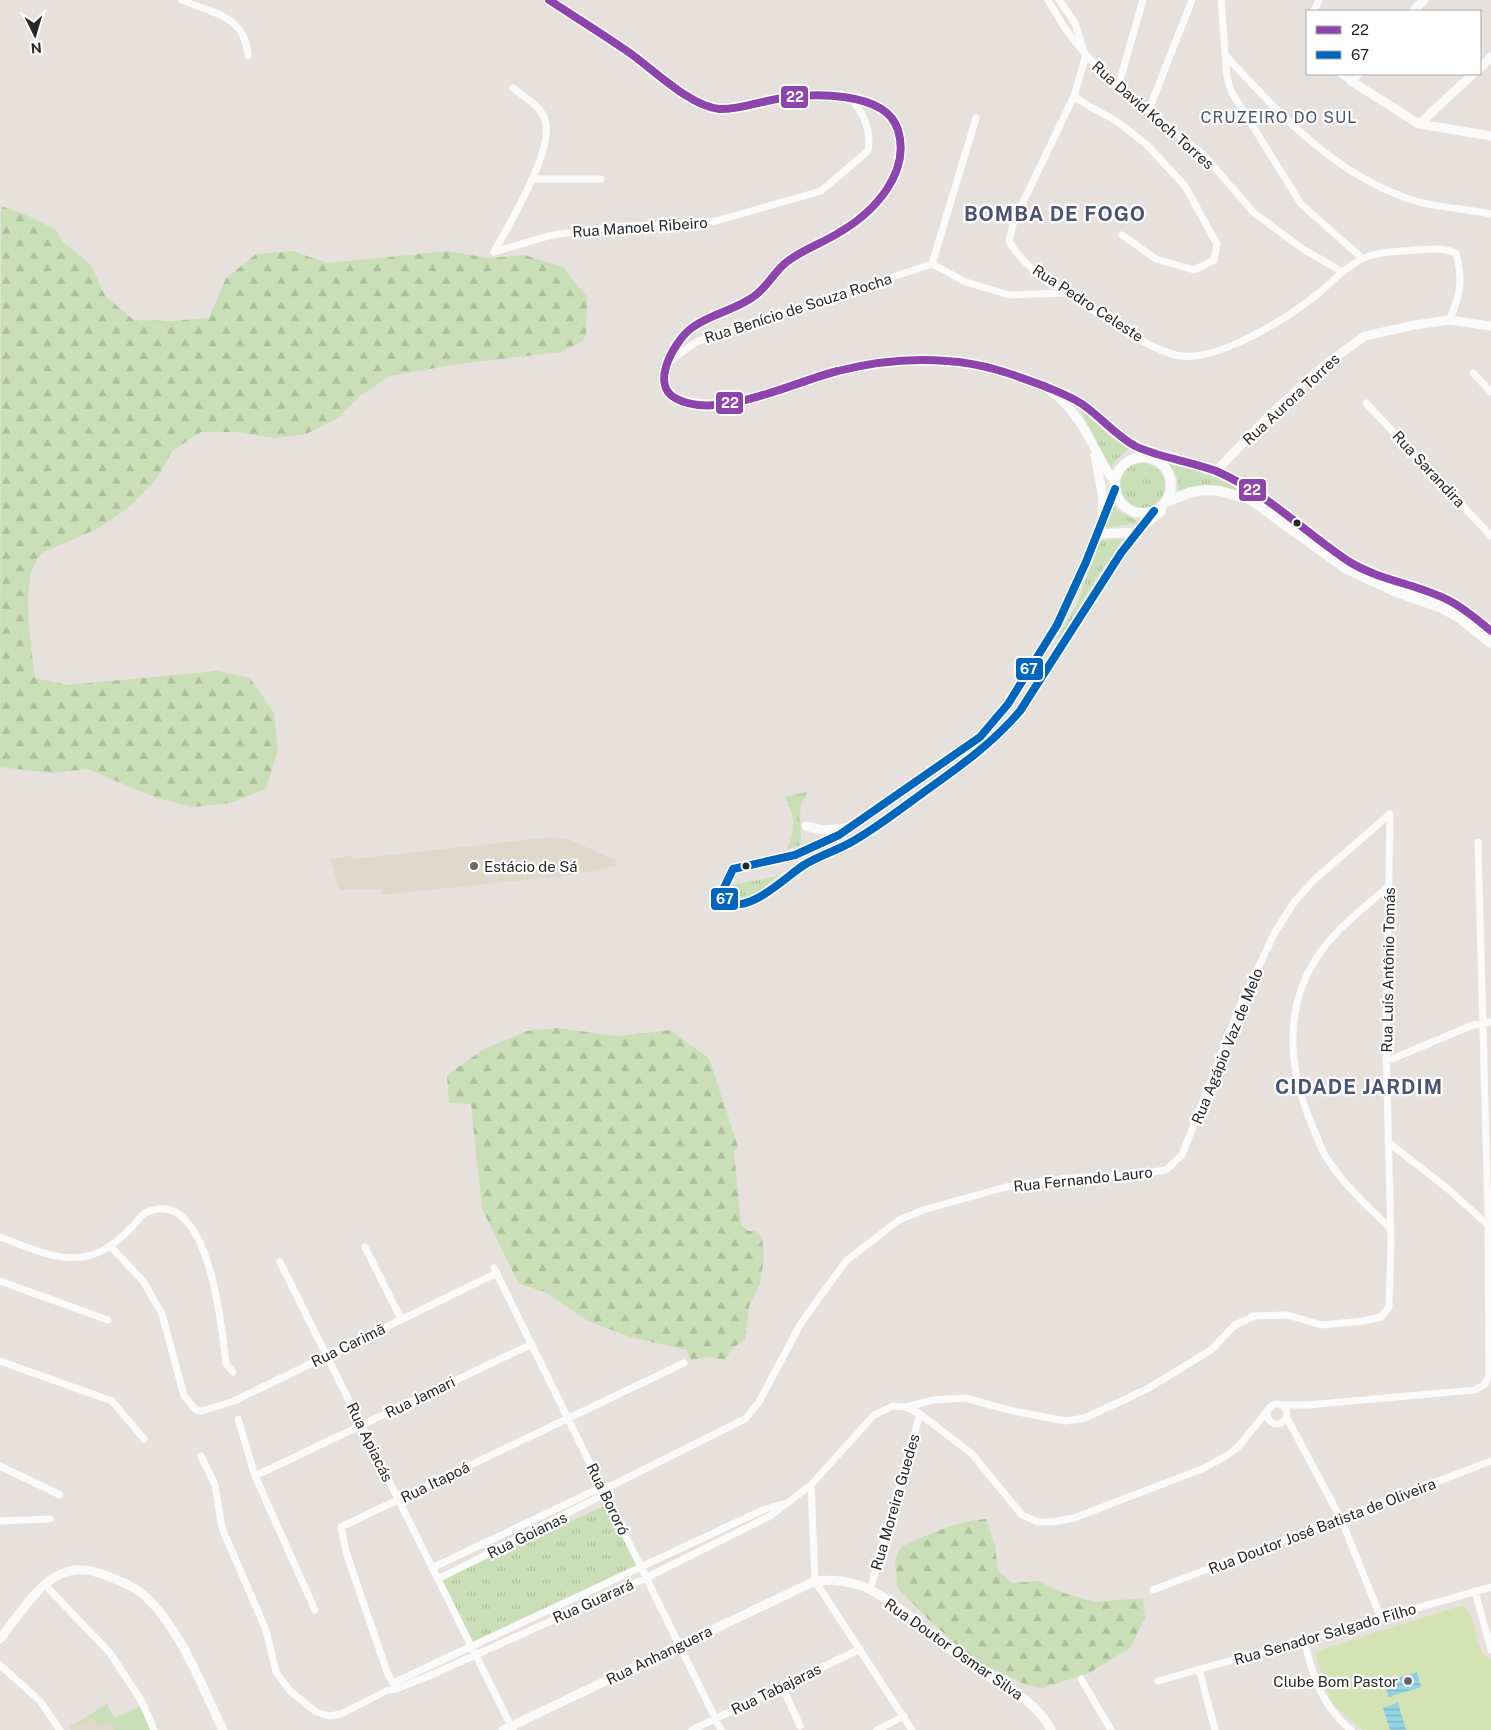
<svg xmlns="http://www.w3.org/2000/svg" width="1491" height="1730" viewBox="0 0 1491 1730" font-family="'Public Sans',sans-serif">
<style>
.education{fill:#e0d8cb}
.grass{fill:url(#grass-tufts)}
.forest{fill:url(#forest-firs)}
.garden{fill:#cadfb7}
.pitch{fill:#d4e3b4}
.water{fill:url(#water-rules)}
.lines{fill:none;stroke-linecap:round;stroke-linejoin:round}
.minor{stroke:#fbfafa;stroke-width:7}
.tertiary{stroke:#fbfafa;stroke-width:9}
.secondary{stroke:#fbfafa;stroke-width:10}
.bus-1-casing{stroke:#fff;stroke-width:11}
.bus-2-casing{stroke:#fff;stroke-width:11}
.bus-1{stroke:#8e44ad;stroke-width:8}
.bus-2{stroke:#0065bd;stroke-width:8}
.bus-dot{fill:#272727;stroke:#fff;stroke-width:2}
.poi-dot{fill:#6a6866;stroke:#fff;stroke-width:2}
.labels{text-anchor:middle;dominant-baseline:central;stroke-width:4.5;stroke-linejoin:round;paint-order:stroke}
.street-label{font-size:15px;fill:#272727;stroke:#fff}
.poi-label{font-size:15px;fill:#272727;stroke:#fff;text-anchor:start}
.neighbourhood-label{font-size:16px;letter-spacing:1px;fill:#4b5474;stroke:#fff}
.district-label{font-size:20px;font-weight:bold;letter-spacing:1px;fill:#4b5474;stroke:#fff}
.line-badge{stroke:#fff;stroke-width:2}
.badge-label{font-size:14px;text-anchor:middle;font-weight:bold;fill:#fff}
</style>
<defs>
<pattern id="grass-tufts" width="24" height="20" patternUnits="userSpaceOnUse" patternTransform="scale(1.25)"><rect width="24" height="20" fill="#cadfb7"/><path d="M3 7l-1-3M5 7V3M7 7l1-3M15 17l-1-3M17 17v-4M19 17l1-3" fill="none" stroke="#aebf9d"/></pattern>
<pattern id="forest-firs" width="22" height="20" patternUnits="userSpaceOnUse" patternTransform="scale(1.25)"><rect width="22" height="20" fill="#cadfb7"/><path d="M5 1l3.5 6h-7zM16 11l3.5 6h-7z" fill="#aebf9d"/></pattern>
<pattern id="water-rules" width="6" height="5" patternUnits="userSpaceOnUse" patternTransform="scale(1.25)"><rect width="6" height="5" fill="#93d3e3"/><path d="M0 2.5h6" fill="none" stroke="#7fb5c3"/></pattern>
</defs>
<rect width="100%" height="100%" fill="#e6e1dc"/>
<path class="education" d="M 552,837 L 568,839 L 615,860 L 616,866 L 573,875 L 381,895 L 381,889 L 339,890 L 330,859 L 352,855 L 353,859 Z
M 107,1704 L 114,1718 L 142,1706 L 153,1730 L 71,1730 L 69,1725 L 74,1725 Z"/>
<path class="grass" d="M 1080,409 L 1112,438 L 1129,449 L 1115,461 L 1111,470 Z
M 1168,463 L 1217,478 L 1253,497 L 1221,487 L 1179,492 L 1177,478 Z
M1119 486a23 23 0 1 1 46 0a23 23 0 1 1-46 0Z
M 1112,504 C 1119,514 1134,517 1138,523 L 1105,528 Z
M 1124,539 L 1098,575 L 1059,640 L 1057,638 L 1076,606 L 1101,540 Z
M 810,791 C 793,809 804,823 800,845 L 787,850 C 795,832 796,813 784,797 Z
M 778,876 L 753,896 L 735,901 L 729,896 L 729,888 L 731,885 Z
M 606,1505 L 640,1566 L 472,1644 L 442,1580 Z"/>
<path class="forest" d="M 1,206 L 31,217 L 56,230 L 62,241 L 91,265 L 105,296 L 134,320 L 172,321 L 209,318 L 226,278 L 256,254 L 293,251 L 327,263 L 449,251 L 487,258 L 524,255 L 563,267 L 587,297 L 586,334 L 583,341 L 561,352 L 458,364 L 390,376 L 361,395 L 337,419 L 306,434 L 273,438 L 236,432 L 201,432 L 172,451 L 155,481 L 129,507 L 99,528 L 42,553 C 18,576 32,647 35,678 L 68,685 L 217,671 L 250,678 L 274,713 L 278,750 L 266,789 L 230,803 L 193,807 L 160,799 L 87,769 L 50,773 L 0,767 Z
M 558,1028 L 617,1036 L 670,1030 L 709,1058 L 738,1147 L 734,1152 L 741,1225 L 748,1231 L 755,1231 L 762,1237 L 764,1257 L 760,1284 L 749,1306 L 745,1340 L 732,1348 L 725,1360 L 709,1357 L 691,1360 L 687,1350 L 630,1337 L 588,1321 L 545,1292 L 519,1284 L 482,1209 L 471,1104 L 449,1103 L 447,1075 L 484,1049 L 527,1031 Z
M 986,1519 L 995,1545 L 998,1571 L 1012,1583 L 1039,1581 L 1060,1592 L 1095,1602 L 1143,1598 L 1145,1618 L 1130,1648 L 1089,1673 L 1043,1688 L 1027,1685 L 974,1660 L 928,1619 L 898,1588 L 895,1561 L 901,1547 C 928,1535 955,1521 986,1519 Z"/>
<path class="garden" d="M 107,1704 L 114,1718 L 142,1706 L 153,1730 L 114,1730 L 110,1721 L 97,1727 L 93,1717 L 75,1726 L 74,1725 Z"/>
<path class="pitch" d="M 1463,1605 C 1480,1620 1471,1648 1491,1660 L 1491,1730 L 1362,1730 L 1331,1702 L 1315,1652 Z"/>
<path class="water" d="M 1417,1672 L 1421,1687 L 1389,1697 L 1384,1682 Z
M 1398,1703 L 1406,1730 L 1390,1730 L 1383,1708 Z"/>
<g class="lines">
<path class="minor" d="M 182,0 C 214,14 245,15 248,56
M 1048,0 L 1064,27 L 1086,55 L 1118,87 L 1203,154 L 1254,213 L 1303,249 L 1341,271
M 1059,0 L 1075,23 L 1083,48
M 1221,0 L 1227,77 L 1231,91 L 1301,204 L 1362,258
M 1314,11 L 1319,0
M 1086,55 L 1074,96 L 1014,221 L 1009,241 C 1026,272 1066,293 1096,312 C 1117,325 1152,350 1176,355 C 1215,365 1289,317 1319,293 C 1333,281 1343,269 1360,260 C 1376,251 1397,252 1415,250 C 1433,249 1439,247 1456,253 C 1463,280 1461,295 1449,320
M 1225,55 C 1279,113 1331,172 1409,199 C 1435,208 1464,208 1491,214
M 1341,74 L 1351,81
M 1118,87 L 1143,0
M 1074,96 L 1087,105 L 1118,122 L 1147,145 L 1185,186 L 1217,244 L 1214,260 L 1194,270 L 1156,259 L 1122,235
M 1148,112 L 1192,0
M 533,179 L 601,179
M 494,252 L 552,235 L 620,226 L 682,225 L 716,221 L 821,191 L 868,151 C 872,130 863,113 850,97
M 494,252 C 508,226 558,145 544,117 C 538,104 524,97 513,88
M 932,264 L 976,118
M 932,264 L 966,282 L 1009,295 L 1065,293
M 669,362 L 696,342 L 932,264
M 1473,373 L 1491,392
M 1366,403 L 1491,536
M 1389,886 C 1363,909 1332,931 1314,962 C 1282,1014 1290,1076 1314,1130 C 1318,1139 1321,1149 1326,1157 C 1343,1184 1367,1206 1390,1228
M 1387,1061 L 1473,1025 L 1491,1022
M 1388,1142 L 1448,1189 L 1488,1225
M 0,1237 C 28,1247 58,1263 88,1256 C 107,1251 119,1240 132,1227 C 136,1223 140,1216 145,1213 C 209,1182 222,1329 226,1364 L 233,1372
M 111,1247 L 143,1281 L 162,1314 L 184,1396 L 196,1410 L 202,1411 L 234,1401 L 497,1273
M 365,1247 L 401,1319
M 280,1262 L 513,1730
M 494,1268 L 721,1730
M 0,1281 L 108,1320
M 0,1361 L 112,1401 L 144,1439
M1267 1414a10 10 0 1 1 20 0a10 10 0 1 1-20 0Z
M 1282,1405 L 1307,1405 L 1475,1390 L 1485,1384 L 1489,1375 L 1488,1215 L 1478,842
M 906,1407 L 933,1400 L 965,1398 L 1013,1411 L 1066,1421 L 1085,1418 L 1147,1389 L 1211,1350 L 1235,1325 L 1254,1316 L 1287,1315 L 1322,1325 L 1363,1321 L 1381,1317 L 1389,1307 L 1391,1243 L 1386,1044 L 1390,814
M 1287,1418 L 1341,1519 L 1381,1618
M 238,1419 L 255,1476 L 315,1610
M 201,1456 L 215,1485 L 222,1528 L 266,1630 L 276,1672 L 290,1691 L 316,1712 L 329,1716 L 341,1714 L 388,1690 L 396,1689 L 429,1676 L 646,1578 L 770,1516 L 811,1485 L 874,1415 L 893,1406 L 906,1407 L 920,1414 L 972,1454 L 1022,1515 L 1038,1522 L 1053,1522 L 1074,1518 L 1202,1469 L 1226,1456 L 1238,1447 L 1269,1409
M 0,1466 L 60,1495
M 255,1476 L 532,1344
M 811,1485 L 815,1581 L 912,1730
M 0,1521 L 50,1519
M 432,1568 L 602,1487 L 611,1486 L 745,1419 L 759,1402 L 801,1323 L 846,1261 L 899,1220 L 923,1210 L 1006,1187 L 1068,1178 L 1129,1175 L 1166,1170 L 1182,1155 L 1239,1008 L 1275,932 L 1295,901 L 1314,880 L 1390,814
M 438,1579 L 607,1493
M 44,1584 L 110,1653 L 141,1700 L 154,1730
M 870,1590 L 920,1414
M 1153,1590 L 1491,1461
M 1475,1591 L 1491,1650
M 1304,1640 C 1313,1677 1321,1705 1351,1730
M 0,1665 L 40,1701 L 60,1730
M 1199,1669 L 1215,1730
M 1081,1679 L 1111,1730
M 1158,1681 L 1491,1587
M 393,1683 L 765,1509 L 783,1504
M 782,1686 L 800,1726
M 396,1689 L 387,1672 L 346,1552 L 341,1527 L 684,1363
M 692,1730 L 860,1649
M 877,1730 L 904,1716"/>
<path class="tertiary" d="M 549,0 C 577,18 605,35 632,54 C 656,71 691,107 720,109 C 739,110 760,102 778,98 C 810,93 869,91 892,117 C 900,125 902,143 900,154 C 894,188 871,212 843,231 C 825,243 802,248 785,262 C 774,272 767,288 755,297 C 737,310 714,313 695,325 C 676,337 646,389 679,399 C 734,417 786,383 838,371 C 872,363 908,358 943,360 C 979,362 1010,373 1044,386 C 1059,392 1072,397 1085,406 C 1096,414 1104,425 1115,433 C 1131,445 1149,451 1168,456
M 1413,11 L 1424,0
M 1480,68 L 1491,57
M 1358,74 L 1351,81 L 1419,124 L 1491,136
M 1419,124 L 1473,74
M 1051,391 C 1088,421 1090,447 1115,483
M 1095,455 L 1103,498 L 1102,514
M 1216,471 L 1268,417 L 1326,364 L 1365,336 L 1415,325 L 1449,320 L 1491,326
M 1115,489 L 1086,562 L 1057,625 L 1008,704 L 980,737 L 839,835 L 795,855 L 733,869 L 723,890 L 725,901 C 748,916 785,877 804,865 C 820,855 839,850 855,840 C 879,826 902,808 924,792 C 959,767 992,744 1020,711 L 1121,553 L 1150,518
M 1097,534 L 1138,532
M 806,826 L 823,830 L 846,828
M 0,1639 C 15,1620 37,1585 59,1575 C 75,1567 90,1569 107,1576 C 120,1581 133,1586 144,1595 C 180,1627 202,1687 223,1730
M 503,1730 L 815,1581 C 833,1579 856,1582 871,1590 C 908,1611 938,1642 972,1666 C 1001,1686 1034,1697 1051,1730"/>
<path class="secondary" d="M1115 485a28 28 0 1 1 56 0a28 28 0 1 1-56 0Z
M 1154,460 L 1168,456 L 1216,471 L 1259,494 L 1348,561 L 1399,584 L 1448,600 L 1468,613 L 1491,631
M 1166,502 L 1191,492 L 1205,490 L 1220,491 L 1251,500 L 1345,568 L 1396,592 L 1442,608 L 1461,619 L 1491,643
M 1146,523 L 1161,511"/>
<defs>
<path id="bus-1" d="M 549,0 C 575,17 601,33 627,51 C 652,68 689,106 719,109 C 738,110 758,102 777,99 C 810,93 886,90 898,130 C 911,173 874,212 840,232 C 823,243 804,249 788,261 C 775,270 767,288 753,297 C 735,310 711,314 693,327 C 676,338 649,384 675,398 C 717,422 795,381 838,371 C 873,362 911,358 947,361 C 982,363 1012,374 1044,386 C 1058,392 1070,396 1082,404 C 1101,417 1115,435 1135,446 C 1160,458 1190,461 1216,471 C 1267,493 1303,531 1348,561 C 1380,581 1418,584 1450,601 C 1465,609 1478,620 1491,631"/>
<path id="bus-2" d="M 1115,489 L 1086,562 L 1057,625 L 1008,704 L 980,737 L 839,835 L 795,855 L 733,869 L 723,890 L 725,901 C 748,916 785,877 804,865 C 820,855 839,850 855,840 C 879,826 902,808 924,792 C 959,767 992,744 1020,711 L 1121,553 L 1154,511"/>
</defs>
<use href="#bus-1" class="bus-1-casing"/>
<use href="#bus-2" class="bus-2-casing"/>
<use href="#bus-1" class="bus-1"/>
<use href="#bus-2" class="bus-2"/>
</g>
<g class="bus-dot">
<circle cx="1297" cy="523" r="4.5"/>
<circle cx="746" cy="866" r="4.5"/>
</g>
<g class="poi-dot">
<circle cx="474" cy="866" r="5"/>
<circle cx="1408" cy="1681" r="5"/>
</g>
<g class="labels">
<g class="street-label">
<text transform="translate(1153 115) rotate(41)">Rua David Koch Torres</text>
<text transform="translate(640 227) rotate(-4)">Rua Manoel Ribeiro</text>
<text transform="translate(1088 303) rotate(33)">Rua Pedro Celeste</text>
<text transform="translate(798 308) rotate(-18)">Rua Benício de Souza Rocha</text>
<text transform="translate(1291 399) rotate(-43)">Rua Aurora Torres</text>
<text transform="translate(1429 469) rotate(47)">Rua Sarandira</text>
<text transform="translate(1388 970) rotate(-89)">Rua Luís Antônio Tomás</text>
<text transform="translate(1227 1046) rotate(-68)">Rua Agápio Vaz de Melo</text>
<text transform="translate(1083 1179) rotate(-6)">Rua Fernando Lauro</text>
<text transform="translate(348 1345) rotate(-26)">Rua Carimã</text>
<text transform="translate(420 1397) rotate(-26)">Rua Jamari</text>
<text transform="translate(370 1442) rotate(64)">Rua Apiacás</text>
<text transform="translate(435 1482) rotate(-26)">Rua Itapoá</text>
<text transform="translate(608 1499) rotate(64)">Rua Bororó</text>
<text transform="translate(895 1502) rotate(-74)">Rua Moreira Guedes</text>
<text transform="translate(1322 1526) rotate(-21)">Rua Doutor José Batista de Oliveira</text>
<text transform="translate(527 1535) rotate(-26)">Rua Goianas</text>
<text transform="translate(593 1601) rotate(-24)">Rua Guarará</text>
<text transform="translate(1325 1634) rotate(-16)">Rua Senador Salgado Filho</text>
<text transform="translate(954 1649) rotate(35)">Rua Doutor Osmar Silva</text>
<text transform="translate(659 1655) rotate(-26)">Rua Anhanguera</text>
<text transform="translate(776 1689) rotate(-26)">Rua Tabajaras</text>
</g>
<g class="poi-label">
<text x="484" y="866">Estácio de Sá</text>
<text x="1398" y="1681" text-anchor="end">Clube Bom Pastor</text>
</g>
<g class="neighbourhood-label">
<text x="1279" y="117">CRUZEIRO DO SUL</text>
</g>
<g class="district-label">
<text x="1055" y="214">BOMBA DE FOGO</text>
<text x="1359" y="1087">CIDADE JARDIM</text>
</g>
</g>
<g class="line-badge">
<rect x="780" y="85" width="29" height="24" rx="5" fill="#8e44ad"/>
<rect x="715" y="391" width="29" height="24" rx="5" fill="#8e44ad"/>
<rect x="1238" y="478" width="29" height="24" rx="5" fill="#8e44ad"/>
<rect x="1015" y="657" width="29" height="24" rx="5" fill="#0065bd"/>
<rect x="710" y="887" width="29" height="24" rx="5" fill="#0065bd"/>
</g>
<g class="badge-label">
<text x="795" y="102">22</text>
<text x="730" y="408">22</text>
<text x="1252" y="495">22</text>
<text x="1029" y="674">67</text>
<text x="725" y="904">67</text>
</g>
<rect x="1306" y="10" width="175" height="65" fill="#ffffff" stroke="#a9a9a9"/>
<rect x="1316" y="26" width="25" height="8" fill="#8e44ad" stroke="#a9a9a9"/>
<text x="1351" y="35" font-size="15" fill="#272727">22</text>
<rect x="1316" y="51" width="25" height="8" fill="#0065bd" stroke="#a9a9a9"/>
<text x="1351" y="60" font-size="15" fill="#272727">67</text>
<g transform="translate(35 35) rotate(175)" stroke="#ffffff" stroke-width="4" paint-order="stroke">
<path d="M0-4L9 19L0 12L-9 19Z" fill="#272727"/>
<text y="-8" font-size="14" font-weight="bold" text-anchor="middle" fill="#272727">N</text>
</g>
</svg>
